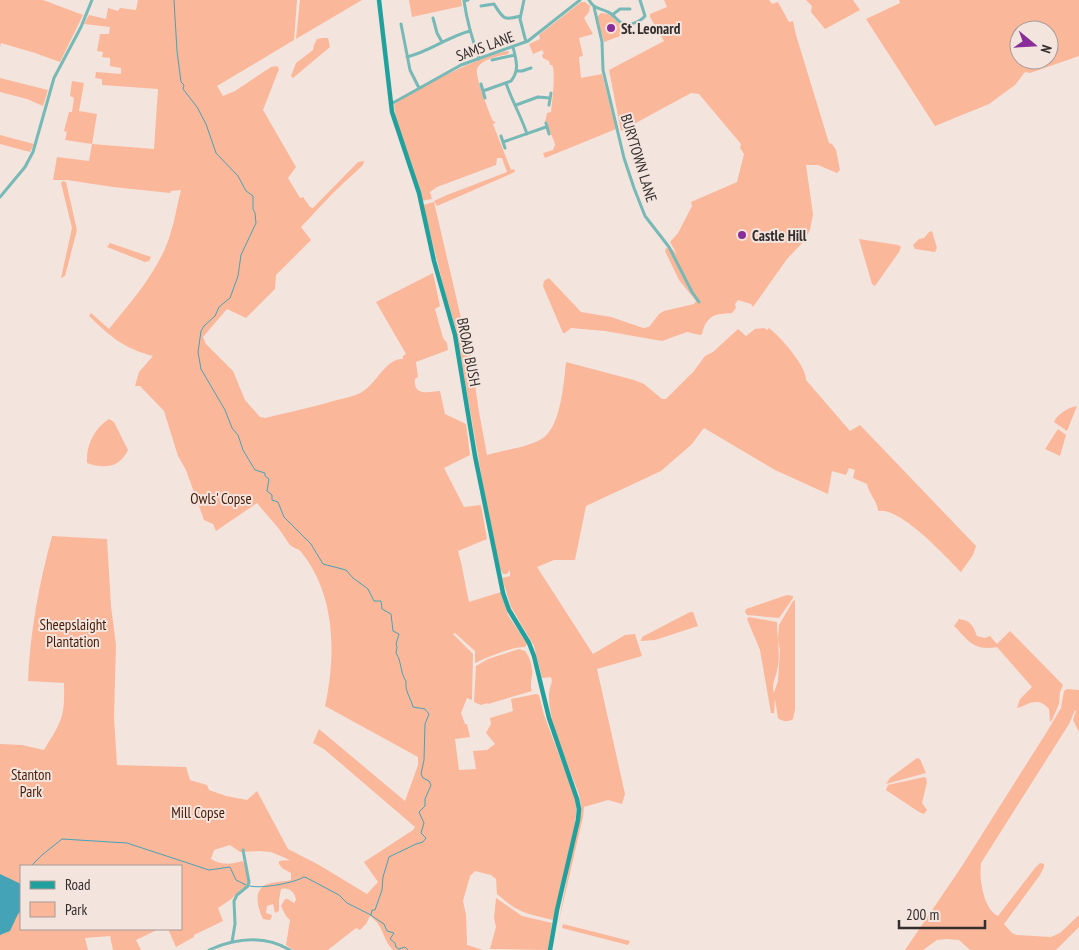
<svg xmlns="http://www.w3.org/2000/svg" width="1079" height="950" viewBox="0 0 1079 950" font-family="'PT Sans Narrow',sans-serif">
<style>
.green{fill:#fbb79a;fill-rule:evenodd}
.water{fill:#45a3b8}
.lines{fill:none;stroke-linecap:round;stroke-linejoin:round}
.stream{stroke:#45a3b8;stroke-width:1}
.street{stroke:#76b9b6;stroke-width:3}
.secondary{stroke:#21a19d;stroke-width:4.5}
.poi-dot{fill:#892e99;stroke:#f3e4de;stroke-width:2}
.labels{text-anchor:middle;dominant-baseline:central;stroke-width:4;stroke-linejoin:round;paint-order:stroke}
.poi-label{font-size:15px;font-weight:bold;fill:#342e2c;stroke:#f3e4de;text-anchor:start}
.street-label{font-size:15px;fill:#342e2c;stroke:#f3e4de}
.park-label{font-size:15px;fill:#461b05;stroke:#f3e4de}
</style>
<rect width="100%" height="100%" fill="#f3e4de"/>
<path class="green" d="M 0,0 L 43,0 L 83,15 L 60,62 L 35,53 L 1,43 L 0,47 Z
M 138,0 L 297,0 L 294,40 L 217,86 L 223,96 L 235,91 L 271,67 L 277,66 L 279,69 L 263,110 L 296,167 L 288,178 L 300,198 L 303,197 L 310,207 L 313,208 L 358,162 L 364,161 L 363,165 L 334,192 L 301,227 L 311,240 L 276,275 L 275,289 L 246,318 L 227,309 L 203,337 L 206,344 L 233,371 L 245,400 L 260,417 L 265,418 C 289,412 313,407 337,400 C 345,398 355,396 362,392 C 376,384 386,358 403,359 L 403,356 L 406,354 L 376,302 L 433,273 L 440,306 L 435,309 L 443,338 L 447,343 L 448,350 L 416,362 L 418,377 L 415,379 C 413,396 428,392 440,391 L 445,414 L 466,424 L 470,455 L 444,468 L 464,507 L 481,505 L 487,539 L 458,551 C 463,568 465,585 469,602 L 501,592 L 508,615 L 527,644 L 525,647 C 511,647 487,657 475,663 L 475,651 L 455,633 L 453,634 L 473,654 L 472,700 L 467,698 L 461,713 L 465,724 L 467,724 L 470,737 L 455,739 L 459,770 L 476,769 L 473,751 L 487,750 L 495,744 L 486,733 L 491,724 L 490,718 L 513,711 L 511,699 L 536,694 L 539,695 L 544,715 L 577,803 L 575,826 L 553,920 C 526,913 520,914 497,894 L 496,879 L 491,875 L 475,871 L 470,876 L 463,901 L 466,915 L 467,942 L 467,945 L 483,950 L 393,950 C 382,940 385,927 370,916 L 366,924 L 360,930 L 356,928 L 328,950 L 293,950 L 286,945 L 290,920 L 286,916 L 281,906 L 285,899 L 288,899 L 294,903 L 296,900 C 295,892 289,887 281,889 L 279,900 L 279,911 L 275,913 L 273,904 L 267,906 L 266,913 L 272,915 L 271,919 L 269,920 L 263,919 C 257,906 252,887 271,883 C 278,881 285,882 291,880 L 291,873 L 282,868 L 279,864 L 279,861 L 290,860 L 271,852 L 259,851 L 240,852 L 230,845 L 214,850 L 211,859 C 222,865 230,865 242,861 C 248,866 249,876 248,884 C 238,893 230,901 218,908 L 223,921 L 194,935 L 194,937 L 176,947 L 168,929 L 181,929 L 181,866 L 21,866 L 21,929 L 159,929 L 136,940 L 141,950 L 113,950 L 110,936 L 85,938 L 88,950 L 0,950 L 0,744 L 22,745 L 44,750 C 62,721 65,717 64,683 L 28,681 C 30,632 39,584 52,536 L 107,539 L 111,606 L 116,645 L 114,717 L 117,765 L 186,767 L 190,780 L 207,785 L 209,790 L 226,796 L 247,800 L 257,791 L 288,849 L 319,865 L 367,894 L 378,882 L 364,862 L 413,830 L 415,827 L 324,749 L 313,743 L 319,729 L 405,801 L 418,765 L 418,757 L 325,706 C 336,656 336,596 302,553 C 299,548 294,549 290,545 C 286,540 283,534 279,529 C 272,520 264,512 257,503 L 216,531 L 213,524 L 204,520 L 186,470 L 178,456 L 164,411 L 140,386 L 135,386 L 139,372 L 153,356 C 123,348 111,337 89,316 L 91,313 L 109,329 C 131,302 160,269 170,235 C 175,220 177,205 181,190 L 171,191 L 170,193 L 113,187 L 67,180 L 53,180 L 57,157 L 89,161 L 92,144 L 65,140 L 67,132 L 64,131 L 69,112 L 72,112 L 74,98 L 70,96 L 72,81 L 84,83 L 79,111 L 97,114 L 92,144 L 154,149 L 158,89 L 102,85 L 102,79 L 95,78 L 96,72 L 121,74 L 121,68 L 110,66 L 110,58 L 102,57 L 103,52 L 97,51 L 100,34 L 109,34 L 110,27 L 84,24 L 89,15 L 106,19 L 108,8 L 118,11 L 120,8 L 136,10 Z
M 300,0 L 362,0 L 296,39 Z
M 409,0 L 461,0 L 462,6 L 412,17 Z
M 664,0 L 769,0 L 772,4 L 778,2 L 789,22 L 793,21 L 796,35 L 829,143 L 832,144 L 836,150 L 840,170 L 837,173 L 818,165 L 806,165 L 813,214 L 810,230 L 803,242 L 787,259 L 753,307 L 751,304 L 738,300 L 735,304 L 736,308 L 732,313 C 714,314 707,315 702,334 L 700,335 L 687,332 L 662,341 L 605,331 L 571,328 L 565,333 L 563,333 L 543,286 L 544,281 L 549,278 L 581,312 L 611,317 L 643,328 L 649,327 L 659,314 L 664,311 L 694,304 L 696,301 L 679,280 L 665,251 L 666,248 L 672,249 L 677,254 L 670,242 L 678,233 L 692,206 L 691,202 L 737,182 L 744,154 L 740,148 L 741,144 L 699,94 L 691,93 L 621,131 L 609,70 L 664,41 L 650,17 L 650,14 L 667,7 Z
M 806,0 L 853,0 L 860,10 L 825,29 L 811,12 L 812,6 Z
M 899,0 L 1079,0 L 1079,56 L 1030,73 L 1025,72 L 1015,85 L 989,104 L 935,126 L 866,19 L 900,3 ZM 1019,30 L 1049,30 L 1049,60 L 1019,60 Z
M 581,2 L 585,2 L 590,6 L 589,12 L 584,18 L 593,34 L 579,38 L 583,56 L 579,57 L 581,78 L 602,74 L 616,129 L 545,158 L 543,153 L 553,150 L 555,145 C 554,136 547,133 548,122 L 545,122 L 547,113 L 551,112 C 552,103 556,71 552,65 L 550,65 L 549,61 L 543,58 L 542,55 L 544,53 L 542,50 L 533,54 L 529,44 L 540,39 L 539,35 Z
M 601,13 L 609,14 L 620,24 L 620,36 L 604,42 L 597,17 Z
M 323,38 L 328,38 L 330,47 L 293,78 L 291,76 L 296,63 L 313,50 L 314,45 L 317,39 Z
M 509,51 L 508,54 C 499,56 481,59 477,69 C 475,77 489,112 493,121 L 496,122 L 493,124 L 511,170 L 514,169 L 515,172 L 437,206 L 434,201 L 447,195 L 507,172 L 502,158 L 497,158 L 496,165 L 437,187 L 430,192 L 432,199 L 421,201 L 412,165 L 397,125 L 394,105 C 409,91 489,52 509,51 Z
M 0,78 L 48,90 L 43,106 L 27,99 L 0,92 Z
M 0,135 L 34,144 L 30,152 L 0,144 Z
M 63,181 L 66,182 L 77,230 L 65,276 L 61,278 L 72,228 L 61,183 Z
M 434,202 L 461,318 L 467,317 L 470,323 L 464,328 L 469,343 L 479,412 L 487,455 C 504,450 530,447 543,438 C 561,426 564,381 566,362 L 634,380 L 644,384 L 662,399 L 666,399 L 694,371 L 705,356 L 713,352 L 738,329 L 746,336 L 755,329 L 764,328 L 767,330 L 769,328 C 780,336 807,367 806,380 L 850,431 L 860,425 L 976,546 L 973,555 L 961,572 C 946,557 900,506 878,511 C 878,502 869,494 867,484 L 853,478 L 855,470 L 849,468 L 846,475 L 832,471 L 828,494 L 775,470 L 704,428 L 691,445 L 661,471 L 586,506 L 575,560 L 554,560 L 537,567 L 593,654 L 625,635 L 635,634 L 642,656 L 597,669 L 625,794 L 622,804 L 608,800 L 584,807 L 583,817 L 558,925 L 581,807 L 579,795 C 571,769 539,707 552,682 L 551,677 L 542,678 L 534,646 L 511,607 L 502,578 L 510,576 L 510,570 L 507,574 L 503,574 L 500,569 L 485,496 L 456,329 L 445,292 L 423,205 Z
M 932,231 L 937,248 L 935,252 L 915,249 L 913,245 L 919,239 L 924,238 L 929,232 Z
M 859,239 L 898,245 L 901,247 L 899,252 L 875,286 L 872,284 Z
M 110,243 L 148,256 L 151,257 L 149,261 L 145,262 L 107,247 Z
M 1077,406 L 1067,431 L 1054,422 C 1057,414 1069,407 1077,406 Z
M 109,419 L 114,422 L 128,450 C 120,468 104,469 87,463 C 86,445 94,429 109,419 Z
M 1058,429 L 1066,435 L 1060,456 L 1045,449 Z
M 787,595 L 793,596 L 793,598 L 779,618 L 747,615 L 745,612 L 746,609 Z
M 795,600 L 795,709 L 793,719 C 788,722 783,722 778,718 L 775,699 L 774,713 L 771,713 L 760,650 L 747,619 L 749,617 L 777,622 C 777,637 781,656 777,670 C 776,678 771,684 774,693 L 778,681 L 780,650 L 778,640 L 779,625 L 793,601 Z
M 690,612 L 693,612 L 698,626 L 655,640 L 641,641 L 642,637 Z
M 959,619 C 971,621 973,625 977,636 L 985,638 L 990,636 L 997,644 L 1010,631 L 1063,685 L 1060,692 L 1059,704 L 1052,720 L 1050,722 L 1049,709 C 1038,696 1029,704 1017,708 L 1020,699 L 1032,687 L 997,647 C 973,651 969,641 954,626 Z
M 519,649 L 525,651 C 529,656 532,664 532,670 C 533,678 529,683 532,691 L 488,704 L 487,703 L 481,705 L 474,702 L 476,666 L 488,659 Z
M 1067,689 L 1079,690 L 1079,732 L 1073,720 L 1076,711 L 1075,710 L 1069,724 L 981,863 C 979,878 983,909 998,916 L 1035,868 L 1040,863 L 1044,864 L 1044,867 L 1040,875 L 1004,924 L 1012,933 L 1017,935 L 1051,937 L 1060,933 L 1079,915 L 1079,927 L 1056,950 L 970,950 L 959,940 L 947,939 L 937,940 L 923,950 L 905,950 L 962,866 L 1048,730 L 1061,708 L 1064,691 Z
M 917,758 L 920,759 L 926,773 L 886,784 L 890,778 Z
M 924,777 L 926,778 L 927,782 L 922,803 L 927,810 L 924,814 L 919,812 L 886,790 L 888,785 Z
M 496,898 L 522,916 L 552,923 L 548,950 L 490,949 L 496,927 L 494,918 Z
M 563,924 L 630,941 L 628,945 L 562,928 Z"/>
<path class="water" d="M 0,874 L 21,884 L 21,911 L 18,914 L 10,931 L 0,935 Z"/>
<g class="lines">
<path class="stream" d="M 174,0 L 177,51 L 181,82 L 184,85 L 183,89 L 197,107 L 206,124 L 216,153 L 238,176 L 246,191 L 253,196 L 253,209 L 255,213 L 256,223 L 241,255 L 238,276 L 230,298 L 219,307 L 215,316 L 204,326 L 201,331 L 198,352 L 201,369 L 225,410 L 232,428 L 238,435 L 243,450 L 255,470 L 265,473 L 265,476 L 269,479 L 267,491 L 272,495 L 272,500 L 278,502 L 284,517 L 311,544 L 323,564 L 346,570 L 353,578 L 368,589 L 374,601 L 381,601 L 382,609 L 391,614 L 393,631 L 399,634 L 396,644 L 397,647 L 396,653 C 402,662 400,673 406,681 C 405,692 410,696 413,707 L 425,709 L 429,714 L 425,724 L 424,760 L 421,774 L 423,778 L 429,781 L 431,785 L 425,799 L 425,806 L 419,812 L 424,823 L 421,833 L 426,838 L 423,842 L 416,844 L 389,857 L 383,877 L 382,890 L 375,910 L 372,910 L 371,915
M 31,866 L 42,855 L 62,839 L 127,843 L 209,870 L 230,867 L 236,880 L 246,885
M 250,886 C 261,889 294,883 304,877 L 307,878 L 339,895 L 347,903 L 369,914 L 384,924 L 387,931 L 394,933 L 390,939 L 395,943 L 396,947 L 399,949 L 405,947 L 408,950"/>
<path class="street" d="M 468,0 L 464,1 C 467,21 472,39 479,58
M 524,0 L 520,19 L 526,42
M 589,0 C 594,9 600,8 608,12 C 613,14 616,19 620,22 C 629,27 640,22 645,16 L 640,0
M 481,6 L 494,4 C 503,18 503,21 520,16
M 594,7 L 602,42 L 603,70 L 624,158 L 634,188 L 645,216 L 669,247 L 692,292 L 699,302
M 612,15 L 620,9 L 630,9
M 433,18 L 437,33 L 442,42
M 401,24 L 410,70 L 419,88
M 407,57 C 431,51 447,37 470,31
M 492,60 L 515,55
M 517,71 L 522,71 L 531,68
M 506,83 C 512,101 521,116 527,134
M 481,84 L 485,98
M 483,91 L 511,81 C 520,70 516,60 513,47
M 391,104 L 461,65 L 528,41 L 580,0
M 516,105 L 538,97 L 550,98
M 549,105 L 551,93
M 546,123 L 549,134
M 501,136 L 503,142
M 505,148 L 503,142 L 546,127
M 0,197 L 25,167 L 33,152 L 54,78 L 81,27 L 92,0
M 232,942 L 235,924 L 234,901 L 237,895 L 248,886 L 249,882 L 243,850
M 209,950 C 236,938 264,935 290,950"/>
<path class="secondary" d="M 379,0 L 392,112 L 419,193 L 434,261 L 455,335 L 475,456 L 503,593 L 509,610 L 529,643 L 534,656 L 549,718 L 577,799 L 579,809 L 578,820 L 557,910 L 550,950"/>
</g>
<g class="poi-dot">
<circle cx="611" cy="28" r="5"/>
<circle cx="742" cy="235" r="5"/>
</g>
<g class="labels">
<g class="poi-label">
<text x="621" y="28">St. Leonard</text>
<text x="752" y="235">Castle Hill</text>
</g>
<g class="street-label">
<text transform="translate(485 46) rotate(-20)">SAMS LANE</text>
<text transform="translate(639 158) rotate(73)">BURYTOWN LANE</text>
<text transform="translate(469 352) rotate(79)">BROAD BUSH</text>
</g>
<g class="park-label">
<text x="221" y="498">Owls' Copse</text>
<text x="73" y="624">Sheepslaight<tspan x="73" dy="17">Plantation</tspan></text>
<text x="31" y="774">Stanton<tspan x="31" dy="17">Park</tspan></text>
<text x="198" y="812">Mill Copse</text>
</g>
</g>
<rect x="20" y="865" width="162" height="65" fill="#f3e4de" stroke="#a79b97"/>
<rect x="30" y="881" width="25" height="8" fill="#21a19d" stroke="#a79b97"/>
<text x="65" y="890" font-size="15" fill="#342e2c">Road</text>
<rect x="30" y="902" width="25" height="15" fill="#fbb79a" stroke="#a79b97"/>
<text x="65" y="915" font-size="15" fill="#342e2c">Park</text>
<g transform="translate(1034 45) rotate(108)"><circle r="24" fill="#f3e4de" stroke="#a79b97"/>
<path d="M0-4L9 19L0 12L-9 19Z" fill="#892e99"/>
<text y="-8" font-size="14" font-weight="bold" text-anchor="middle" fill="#342e2c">N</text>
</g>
<path d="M899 920v8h86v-8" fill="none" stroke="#342e2c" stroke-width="2.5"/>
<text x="906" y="920" font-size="15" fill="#342e2c" stroke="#f3e4de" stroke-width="4" paint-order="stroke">200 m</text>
</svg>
